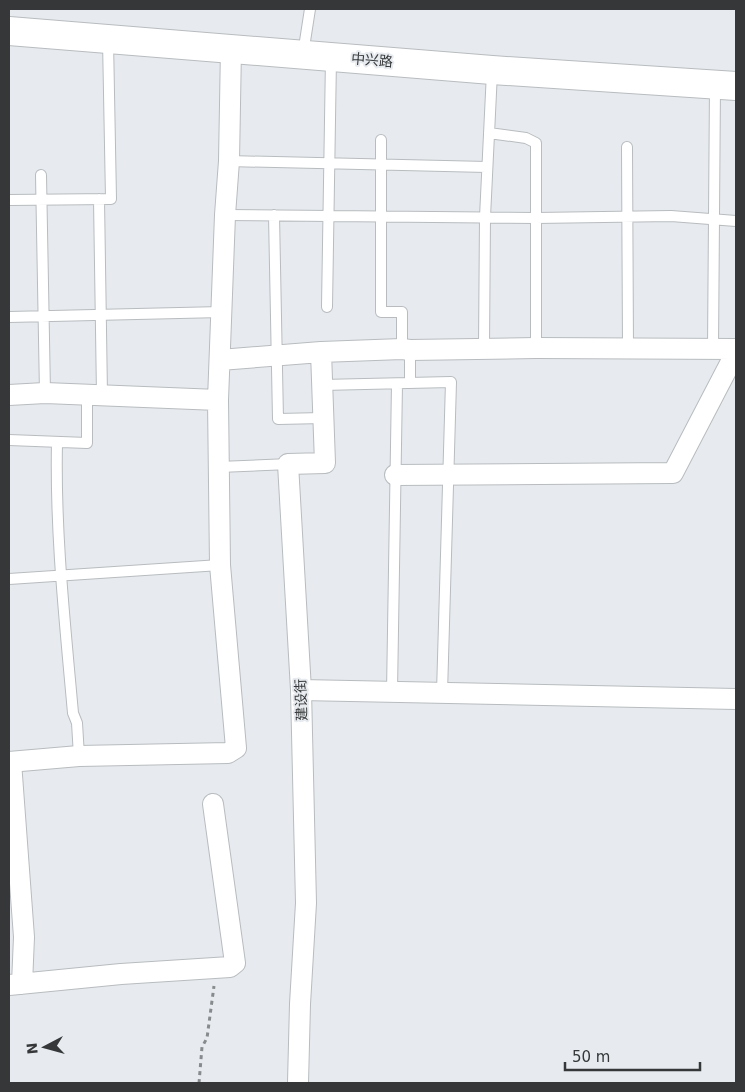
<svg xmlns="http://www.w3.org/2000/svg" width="745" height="1092" viewBox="0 0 745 1092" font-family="'DejaVu Sans','Noto Sans SC',sans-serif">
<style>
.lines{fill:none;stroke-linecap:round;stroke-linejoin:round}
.lane-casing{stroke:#b8bcbf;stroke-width:12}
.street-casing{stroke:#b8bcbf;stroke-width:22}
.secondary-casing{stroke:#b8bcbf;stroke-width:30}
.path{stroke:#888b8d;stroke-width:3;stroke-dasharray:4 4;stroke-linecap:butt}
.lane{stroke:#fff;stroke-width:10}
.street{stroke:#fff;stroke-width:20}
.secondary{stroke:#fff;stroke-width:28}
.labels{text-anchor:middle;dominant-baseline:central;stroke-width:4;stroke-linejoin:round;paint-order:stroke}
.street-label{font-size:14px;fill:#353738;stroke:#e7ebef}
</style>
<rect width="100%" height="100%" fill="#e7ebef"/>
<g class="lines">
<defs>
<path id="lane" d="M 303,54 L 310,9
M 489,133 L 526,138 L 536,143 L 536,348
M 381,140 L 381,312 L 402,312 L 402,349
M 627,147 L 628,348
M 229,161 L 487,167
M 41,175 L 45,393
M 99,199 L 102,395
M 9,200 L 111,199 L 108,40
M 225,215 L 536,218 L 671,216 L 736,221
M 274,215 L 278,419 L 323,418
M 327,307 L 331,58
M 9,317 L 222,312
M 484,348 L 485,217 L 492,72
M 713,349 L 715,85
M 410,383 L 410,350
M 322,385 L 451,382 L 442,693
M 9,440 L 87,443 L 87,395
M 57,442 C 55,533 65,623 73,713 L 77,723 L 79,756
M 219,467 L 290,464
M 9,579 L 220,565
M 392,692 L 397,384"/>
<path id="street" d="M 220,360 L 321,352 L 402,349 L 410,350 L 536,348 L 736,349
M 9,395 L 45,393 L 218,400
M 395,475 L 673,473 L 736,352
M 301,690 L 736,699
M 9,762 L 79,756 L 228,753 L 236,748 L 220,565 L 218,400 L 225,215 L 229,161 L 231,48
M 11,762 L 24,937 L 22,984
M 9,985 L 121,974 L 230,967 L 235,963 L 213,804
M 298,1083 L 300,1004 L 306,903 L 301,690 L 288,464 L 325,463 L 321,352"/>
<path id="secondary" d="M 9,31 L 492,70 L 736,86"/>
</defs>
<use href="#lane" class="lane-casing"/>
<use href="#street" class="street-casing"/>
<use href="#secondary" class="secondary-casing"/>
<path class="path" d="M 199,1083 L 202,1047 L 207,1038 L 214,986"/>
<use href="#lane" class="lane"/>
<use href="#street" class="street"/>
<use href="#secondary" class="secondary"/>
</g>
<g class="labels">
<g class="street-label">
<text transform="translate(372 60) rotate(5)">中兴路</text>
<text transform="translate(301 700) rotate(-92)">建设街</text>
</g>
</g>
<rect width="745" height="1092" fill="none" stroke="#353738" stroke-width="20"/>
<g transform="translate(45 1047) rotate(264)" stroke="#e7ebef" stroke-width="4" paint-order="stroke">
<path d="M0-4L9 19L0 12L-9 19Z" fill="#353738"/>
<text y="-8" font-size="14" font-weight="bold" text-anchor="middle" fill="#353738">N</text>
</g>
<path d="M565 1062v8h135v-8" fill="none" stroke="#353738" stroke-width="2.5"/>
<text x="572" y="1062" font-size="15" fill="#353738" stroke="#e7ebef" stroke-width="4" paint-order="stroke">50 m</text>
</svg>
